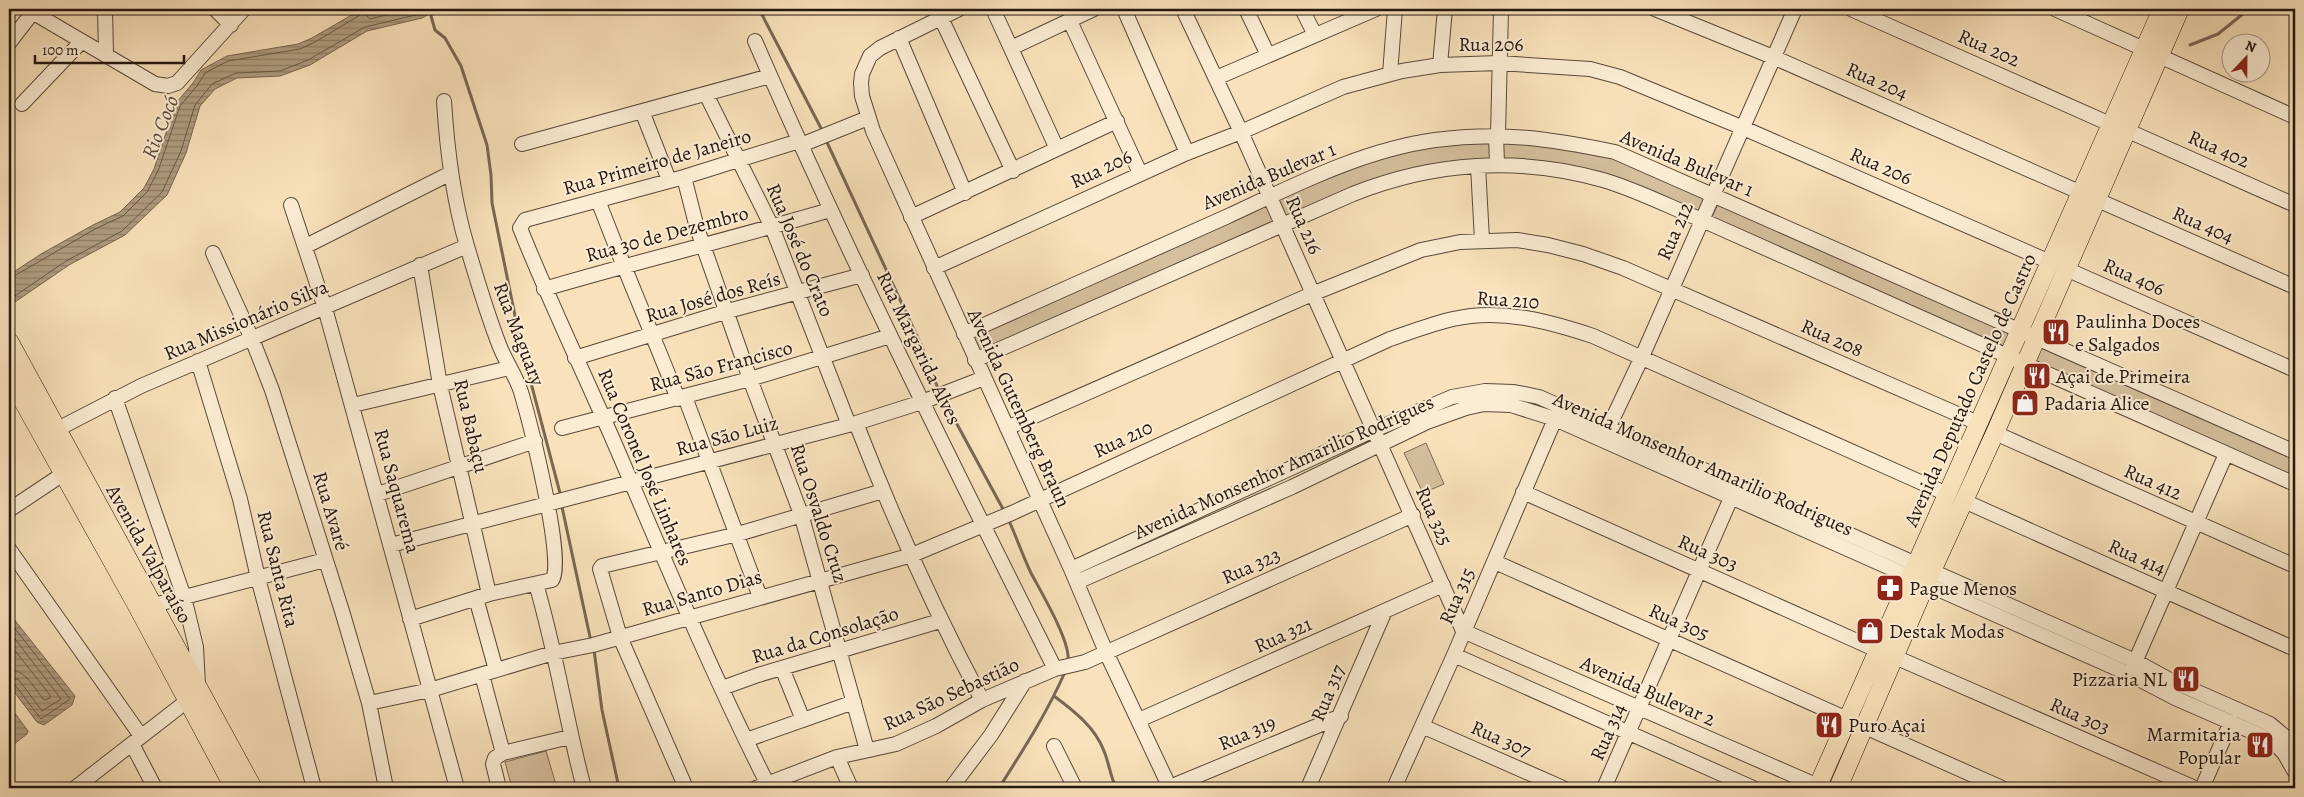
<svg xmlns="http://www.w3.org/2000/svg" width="2304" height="797" viewBox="0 0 2304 797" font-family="Alegreya,serif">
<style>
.park{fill:#d5bf9e;stroke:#7c6a57}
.water{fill:url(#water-rules);stroke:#796754}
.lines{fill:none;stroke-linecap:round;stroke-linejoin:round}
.shore{stroke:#6a5a48;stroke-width:1}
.stream{stroke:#796754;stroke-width:3}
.minor-casing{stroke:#59493b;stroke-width:16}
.major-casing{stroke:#241610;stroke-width:19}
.minor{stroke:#fbecd3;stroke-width:14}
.major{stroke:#f9e2bb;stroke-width:18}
.labels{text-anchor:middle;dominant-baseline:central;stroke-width:4;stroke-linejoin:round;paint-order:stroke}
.street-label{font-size:20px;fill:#241610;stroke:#fbecd3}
.poi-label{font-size:20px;fill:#241610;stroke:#fbecd3;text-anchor:start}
.water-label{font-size:21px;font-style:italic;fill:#5c4c3d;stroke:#fbecd3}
</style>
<defs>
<pattern id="water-rules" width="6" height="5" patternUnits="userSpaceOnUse" patternTransform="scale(1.25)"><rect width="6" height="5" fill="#b19d81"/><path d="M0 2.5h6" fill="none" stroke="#907f68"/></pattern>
</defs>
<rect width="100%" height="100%" fill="#f9e2bb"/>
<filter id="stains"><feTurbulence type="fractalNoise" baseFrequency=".004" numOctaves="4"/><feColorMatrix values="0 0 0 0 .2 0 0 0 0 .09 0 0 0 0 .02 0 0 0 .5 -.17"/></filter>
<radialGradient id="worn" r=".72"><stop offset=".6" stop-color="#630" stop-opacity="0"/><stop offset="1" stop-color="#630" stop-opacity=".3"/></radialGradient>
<path class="park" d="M 1490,140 L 1491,160 L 1475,161 L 1287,218 L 1278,199 L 1391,154 L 1437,145 Z
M 1503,140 L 1615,157 L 1706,195 L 1698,214 L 1648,193 L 1502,160 Z
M 1719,202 L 2013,333 L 2005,350 L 1711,219 Z
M 1267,205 L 1276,223 L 981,355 L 973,335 Z
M 2042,344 L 2295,456 L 2295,478 L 2034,362 Z
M 1426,443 L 1444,484 L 1423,493 L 1404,453 Z
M 546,751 L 557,788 L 512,788 L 505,762 Z"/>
<path class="water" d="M 362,9 L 439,9 L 422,18 L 367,31 L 310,65 L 280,76 L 237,78 L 215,89 L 200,106 L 186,153 L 167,195 L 125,235 L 69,265 L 9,306 L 9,275 L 41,254 L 93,225 L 120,212 L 144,188 L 154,169 L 176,103 L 193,83 L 201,70 L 227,56 L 298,44 L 312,38 Z
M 9,613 L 75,696 L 72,705 L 44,725 L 37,722 L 9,685 Z
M 9,705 L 28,731 L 27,734 L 9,748 Z"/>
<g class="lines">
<path class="shore" d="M 369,9 L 367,16 L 370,19 L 411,9
M 9,279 L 95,229 L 123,216 L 147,192 L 158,171 L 180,106 L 197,86 L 205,73 L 228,61 L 300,49 L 315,42 L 360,15 L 362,9
M 9,300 L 66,261 L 122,231 L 162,192 L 181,151 L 195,105 L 212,84 L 236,73 L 280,71 L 308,60 L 365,27 L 420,14 L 429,9
M 9,621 L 70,699 L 41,719 L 15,685 L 9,683
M 9,631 L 61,699 L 42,711 L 19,680 L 9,677
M 9,643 L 50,695 L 50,698 L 44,700 C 34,688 26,670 9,669"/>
<path class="stream" d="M 429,9 L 435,30 L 445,38 L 461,66 L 487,145 L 491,175 L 492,203 L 521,345 L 560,493
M 759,9 L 823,132
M 2190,45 L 2218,34 L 2249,9
M 825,138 L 922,347 L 937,386
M 945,402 L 1003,509
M 562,507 L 590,637
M 1010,523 C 1017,539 1023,556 1031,573 C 1041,592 1071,642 1068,661
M 594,650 L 602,710 L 619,788
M 1054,696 C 1074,711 1095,727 1104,751 C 1109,763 1110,775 1116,788
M 999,788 C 1023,750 1047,713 1065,672"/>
<defs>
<path id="minor" d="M 27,9 L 155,84 L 168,86 L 177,83 L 244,9
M 105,9 L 106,54
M 215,9 L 231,25
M 959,9 L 880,48 L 870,56 L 862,74 L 861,83 L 862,96 L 873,131 L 1071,569 L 1106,652 L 1170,788
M 993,9 L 1057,149
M 1124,9 L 1187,153
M 1183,9 L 1241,132 L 1463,631 L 1818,786
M 1246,9 L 1268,55
M 1302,9 L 1315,35
M 1655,9 L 1773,57 L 2295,287
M 1851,9 L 2110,124
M 2055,9 L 2295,117
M 941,18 L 1013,171
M 1070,21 L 1140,173
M 899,38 L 965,193
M 755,41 C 847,254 951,461 1055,669
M 9,43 L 33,12 L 33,9
M 1011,48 L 1094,9
M 1440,65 L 1445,9
M 1390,74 L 1395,9
M 1216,78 L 1376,9
M 706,94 L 772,227 L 849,425
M 22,104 L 82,41
M 642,111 L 669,180
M 2126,130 L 2295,205
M 1496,135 L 1497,164
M 1498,135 L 1501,9
M 522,144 L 770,76
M 801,145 L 868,118
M 1478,166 L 1482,240
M 684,177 L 697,228 L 750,379 L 801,514 L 867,750
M 598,200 C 623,267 652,332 678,399
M 291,205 L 325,308 L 457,788
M 911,217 L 1117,121
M 306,246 L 451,173
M 213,253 L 252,339 L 272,390 L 342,611 L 369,703 L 386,788
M 420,265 L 440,385 L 489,594
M 934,268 L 1187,153 L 1241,132 L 1343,87 L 1402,71 L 1440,65 L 1499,63 L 1590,69 L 1620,77 L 1741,127 L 2050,262
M 2066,269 L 2295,370
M 544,289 C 639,261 735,238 830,210
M 964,334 C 1051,295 1139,256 1226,217 C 1293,186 1362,150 1435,140 C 1501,131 1551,139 1615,152 L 2295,452
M 575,358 L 728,311 L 862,275
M 975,360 L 1353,194 C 1433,162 1519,156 1603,180 C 1637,190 1670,207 1702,220 L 2295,484
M 198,361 L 240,499 L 258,578 L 314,788
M 685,397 L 760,597
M 115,398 L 184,597 L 196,647 L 198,685
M 353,405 L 509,368
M 856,423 C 893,518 934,610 982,700
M 562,428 L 750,379 L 890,336
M 1007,428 L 1312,294 L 1421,250 L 1460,242 L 1517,240 L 1548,245 L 1583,254 L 1623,268 L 1978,423
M 1995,433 L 2295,566
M 48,434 L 141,386 L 467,246
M 1605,435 L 1641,359 L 1795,9
M 1523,492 L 1877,650
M 378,494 L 535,441
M 1964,501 L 2295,649
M 9,510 L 63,474
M 391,545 L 856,423 L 922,402 L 984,378
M 9,549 L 141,736
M 1495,562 L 2002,788
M 1071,569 L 1374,430 L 1452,397 L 1485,391 L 1514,392 L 1539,397 L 2135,661 L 2168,679 L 2270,724 L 2295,745
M 1077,582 L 1292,487 L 1427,422 L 1466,408 L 1484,404 L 1511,405 L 1555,419 L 2129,674 L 2175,698 L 2271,740 L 2284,753 L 2295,772
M 536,584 C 556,651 566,721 584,788
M 476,598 L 496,670
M 154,605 L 325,560
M 410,619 L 489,594 L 552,580 C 566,563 529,419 521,392 C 516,376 506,362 500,347 C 487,314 477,280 467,246 C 453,199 447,150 444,101
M 1454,655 L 1753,788
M 1895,657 L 2195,788
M 782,668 L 803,720
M 2132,669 L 2226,454
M 482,675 L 503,753
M 722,688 L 758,675 L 940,621
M 369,703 L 430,690 L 553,653 L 593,645 L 912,555 L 1012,513 L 1390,339 C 1411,332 1431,324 1453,319 C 1500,308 1548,321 1593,336 L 1947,494
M 1139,720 L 1443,585
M 1422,726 L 1563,788
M 746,740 L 854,702
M 132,744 L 155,788
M 1054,746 L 1075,788
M 837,757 L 851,788
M 767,783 C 712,674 665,561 617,449 C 585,375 550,303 520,228 L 525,220 L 684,177 L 799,141
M 1170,787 L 1341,716
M 75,788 L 187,701
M 499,788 L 493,764 L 495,758 L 503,753 L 570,737
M 686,788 L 620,637 L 600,569 L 602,566 L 738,534 L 883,491
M 756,788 L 837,757 L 896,744 L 936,726 L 982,700 L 1055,669 L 1085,662 L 1413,515
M 951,788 L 991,735 L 1025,681
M 1308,788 L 1384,613
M 1394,788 L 1454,655 L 1555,419
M 1604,788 L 1731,498
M 2202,788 L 2231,722"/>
<path id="major" d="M 9,341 L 253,788
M 9,376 L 136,604 L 234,788
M 1817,788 L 2162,9
M 1838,788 L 1921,595 L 1995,433 L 2180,9"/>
</defs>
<use href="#minor" class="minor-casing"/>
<use href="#major" class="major-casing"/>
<use href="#minor" class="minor"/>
<use href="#major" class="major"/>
</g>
<defs>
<symbol id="restaurant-square" viewBox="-11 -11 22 22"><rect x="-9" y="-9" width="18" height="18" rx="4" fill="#8f2418" stroke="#fbecd3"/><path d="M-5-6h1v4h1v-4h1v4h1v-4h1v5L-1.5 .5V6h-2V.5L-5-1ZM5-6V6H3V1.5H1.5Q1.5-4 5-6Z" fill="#fff"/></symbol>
<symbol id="shop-square" viewBox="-11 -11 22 22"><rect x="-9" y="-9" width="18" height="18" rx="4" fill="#8f2418" stroke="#fbecd3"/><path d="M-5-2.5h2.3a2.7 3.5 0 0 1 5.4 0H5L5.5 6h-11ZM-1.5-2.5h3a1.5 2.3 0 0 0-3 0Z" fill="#fff"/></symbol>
<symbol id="pharmacy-square" viewBox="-11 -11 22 22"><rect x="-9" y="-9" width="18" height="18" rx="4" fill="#8f2418" stroke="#fbecd3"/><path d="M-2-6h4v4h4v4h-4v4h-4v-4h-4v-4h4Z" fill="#fff"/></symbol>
</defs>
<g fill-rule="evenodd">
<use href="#restaurant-square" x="2040" y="316" width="32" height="32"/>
<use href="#restaurant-square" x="2021" y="360" width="32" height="32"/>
<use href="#shop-square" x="2009" y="387" width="32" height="32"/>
<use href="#pharmacy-square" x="1874" y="572" width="32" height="32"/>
<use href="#shop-square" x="1854" y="615" width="32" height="32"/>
<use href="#restaurant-square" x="2170" y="663" width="32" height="32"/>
<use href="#restaurant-square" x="1813" y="709" width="32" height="32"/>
<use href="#restaurant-square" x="2244" y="729" width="32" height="32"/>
</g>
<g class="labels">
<g class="street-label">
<text x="1491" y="44">Rua 206</text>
<text transform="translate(1989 48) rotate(24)">Rua 202</text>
<text transform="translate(1877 81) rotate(24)">Rua 204</text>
<text transform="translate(2219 149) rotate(24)">Rua 402</text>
<text transform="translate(657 162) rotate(-16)">Rua Primeiro de Janeiro</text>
<text transform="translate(1687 163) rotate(23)">Avenida Bulevar 1</text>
<text transform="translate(1881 166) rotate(24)">Rua 206</text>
<text transform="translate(1101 169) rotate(-25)">Rua 206</text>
<text transform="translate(1269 176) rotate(-23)">Avenida Bulevar 1</text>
<text transform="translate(1304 225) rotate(66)">Rua 216</text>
<text transform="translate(2203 225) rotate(24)">Rua 404</text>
<text transform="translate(1675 231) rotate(-66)">Rua 212</text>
<text transform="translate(667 234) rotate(-15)">Rua 30 de Dezembro</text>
<text transform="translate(800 250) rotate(67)">Rua José do Crato</text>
<text transform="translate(2134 277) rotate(24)">Rua 406</text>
<text transform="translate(713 297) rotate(-16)">Rua José dos Reís</text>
<text transform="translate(1508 300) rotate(4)">Rua 210</text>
<text transform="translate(246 320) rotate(-23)">Rua Missionário Silva</text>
<text transform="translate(519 334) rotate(69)">Rua Maguary</text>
<text transform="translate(1832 338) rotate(24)">Rua 208</text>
<text transform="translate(919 348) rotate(64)">Rua Margarida Alves</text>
<text transform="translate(721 366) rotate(-15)">Rua São Francisco</text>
<text transform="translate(1970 390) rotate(-66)">Avenida Deputado Castelo de Castro</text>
<text transform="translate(1019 408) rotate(65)">Avenida Gutemberg Braun</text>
<text transform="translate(471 426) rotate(77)">Rua Babaçu</text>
<text transform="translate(727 436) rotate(-15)">Rua São Luiz</text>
<text transform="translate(1123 439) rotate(-25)">Rua 210</text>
<text transform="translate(1703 464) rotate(24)">Avenida Monsenhor Amarilio Rodrigues</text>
<text transform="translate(645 467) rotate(67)">Rua Coronel José Linhares</text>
<text transform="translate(1284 467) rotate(-24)">Avenida Monsenhor Amarilio Rodrigues</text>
<text transform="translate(2153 482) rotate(24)">Rua 412</text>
<text transform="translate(397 491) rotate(75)">Rua Saquarema</text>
<text transform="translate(331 511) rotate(73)">Rua Avaré</text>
<text transform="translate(819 513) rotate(72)">Rua Osvaldo Cruz</text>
<text transform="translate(1434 516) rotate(66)">Rua 325</text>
<text transform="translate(1708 553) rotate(24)">Rua 303</text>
<text transform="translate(149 554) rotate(61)">Avenida Valparaíso</text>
<text transform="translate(2137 557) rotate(24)">Rua 414</text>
<text transform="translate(1251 566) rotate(-24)">Rua 323</text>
<text transform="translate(278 569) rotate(76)">Rua Santa Rita</text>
<text transform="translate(702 593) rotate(-16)">Rua Santo Dias</text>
<text transform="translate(1457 596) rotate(-66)">Rua 315</text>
<text transform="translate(1679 622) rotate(24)">Rua 305</text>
<text transform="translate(825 635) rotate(-17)">Rua da Consolação</text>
<text transform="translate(1283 635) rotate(-24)">Rua 321</text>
<text transform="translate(1648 691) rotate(24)">Avenida Bulevar 2</text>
<text transform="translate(1328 693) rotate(-67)">Rua 317</text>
<text transform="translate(951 694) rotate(-25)">Rua São Sebastião</text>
<text transform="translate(2080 716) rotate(24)">Rua 303</text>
<text transform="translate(1608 732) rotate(-66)">Rua 314</text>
<text transform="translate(1247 733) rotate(-23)">Rua 319</text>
<text transform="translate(1501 739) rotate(24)">Rua 307</text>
</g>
<g class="poi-label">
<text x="2075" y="321">Paulinha Doces<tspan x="2075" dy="23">e Salgados</tspan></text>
<text x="2056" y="376">Açai de Primeira</text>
<text x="2044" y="403">Padaria Alice</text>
<text x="1909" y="588">Pague Menos</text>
<text x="1889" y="631">Destak Modas</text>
<text x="2167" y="679" text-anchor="end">Pizzaria NL</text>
<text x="1848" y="725">Puro Açai</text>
<text x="2241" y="734" text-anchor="end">Marmitaria<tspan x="2241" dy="23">Popular</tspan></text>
</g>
<g class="water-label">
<text transform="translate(160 127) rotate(-68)">Rio Cocó</text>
</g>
</g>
<rect width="2304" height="797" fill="none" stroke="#f9e2bb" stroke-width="30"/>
<rect x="10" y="10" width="2284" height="777" fill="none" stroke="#241610" stroke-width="2.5"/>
<rect x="15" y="15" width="2274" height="767" fill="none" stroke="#241610"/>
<g transform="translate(2246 58) rotate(22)"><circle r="24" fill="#fbecd3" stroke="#a59685"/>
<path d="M0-4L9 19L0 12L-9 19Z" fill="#8f2418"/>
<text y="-8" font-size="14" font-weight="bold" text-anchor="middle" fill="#241610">N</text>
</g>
<path d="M35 55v8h149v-8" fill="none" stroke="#241610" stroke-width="2.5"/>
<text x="42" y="55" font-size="15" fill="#241610" stroke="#fbecd3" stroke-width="4" paint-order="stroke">100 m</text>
<rect width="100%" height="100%" filter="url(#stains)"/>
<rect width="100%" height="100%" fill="url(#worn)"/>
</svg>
